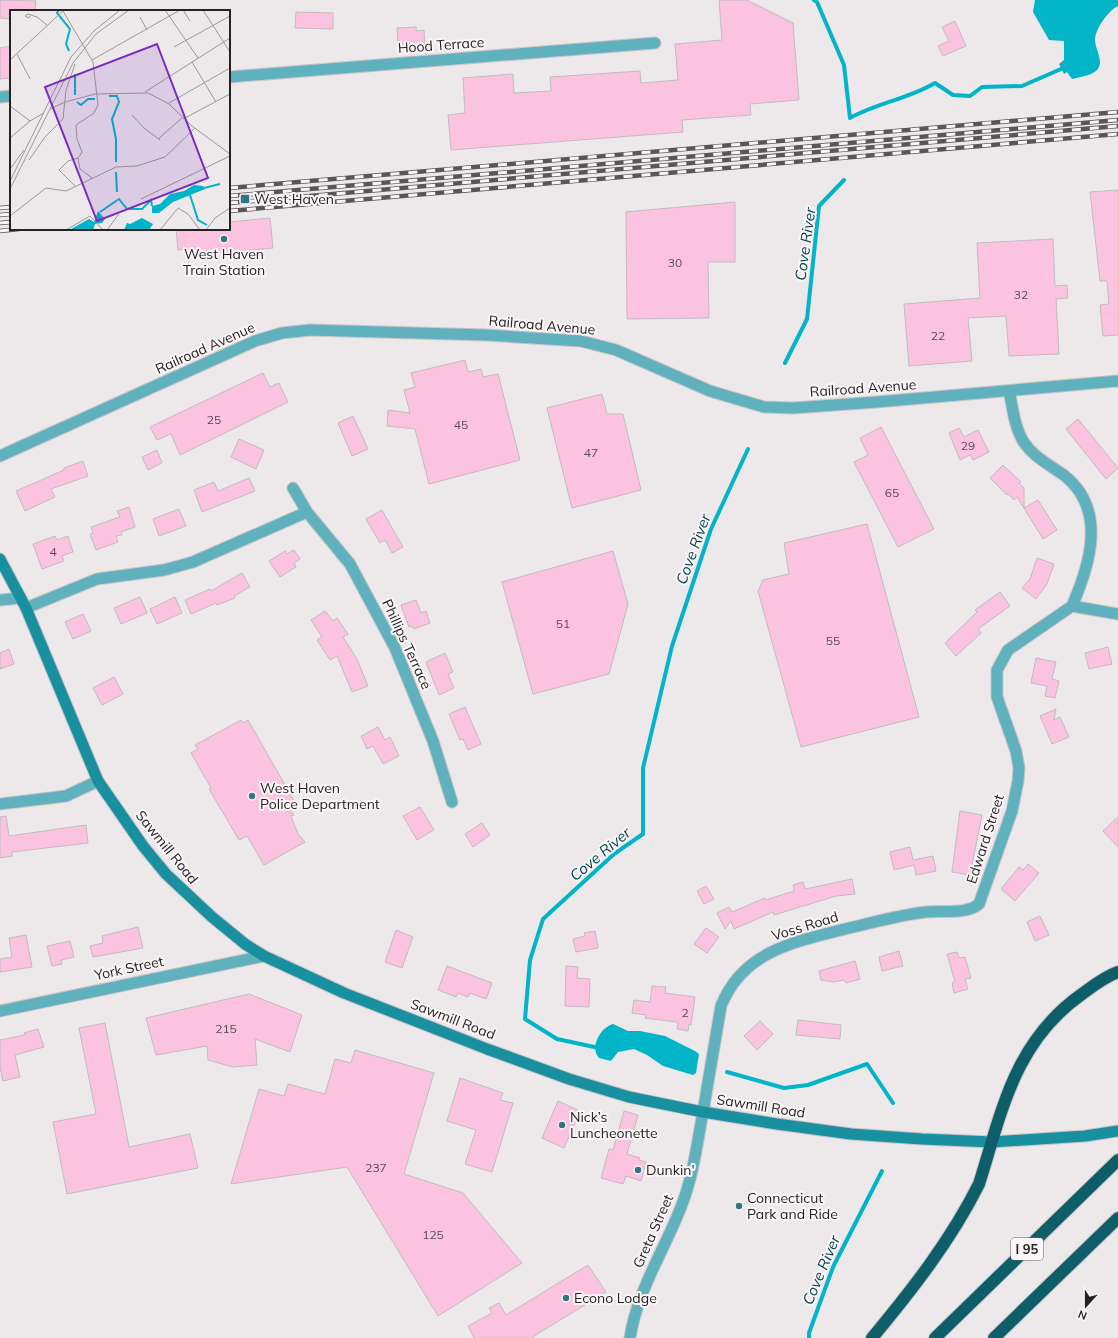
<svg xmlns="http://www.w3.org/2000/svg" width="1118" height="1338" viewBox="0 0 1118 1338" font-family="Mulish,sans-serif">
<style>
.water{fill:#02b4c8}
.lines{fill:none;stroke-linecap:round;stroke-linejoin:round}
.stream{stroke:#02b4c8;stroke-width:4}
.building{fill:#fbc3df;stroke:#c1bcbe}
.minor-casing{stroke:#c9c4c6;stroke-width:13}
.tertiary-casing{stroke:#c9c4c6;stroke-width:13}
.secondary-casing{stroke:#c9c4c6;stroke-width:13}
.motorway-casing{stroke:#c9c4c6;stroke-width:14}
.minor{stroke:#60b1be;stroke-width:11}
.tertiary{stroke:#60b1be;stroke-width:11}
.secondary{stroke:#1990a0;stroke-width:11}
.motorway{stroke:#0e5e69;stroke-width:12}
.rail-casing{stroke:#595657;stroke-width:4.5}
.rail{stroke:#fbf5f8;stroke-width:3;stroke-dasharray:9;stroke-linecap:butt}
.poi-dot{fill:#307782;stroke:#fbf5f8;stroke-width:1.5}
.labels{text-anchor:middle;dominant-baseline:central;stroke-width:4;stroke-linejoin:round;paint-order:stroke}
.number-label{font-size:12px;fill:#5a4a52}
.shield{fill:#fbf5f8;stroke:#646163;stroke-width:1}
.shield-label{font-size:13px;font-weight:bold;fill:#242223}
.street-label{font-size:14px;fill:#242223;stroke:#fbf5f8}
.poi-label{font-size:14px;fill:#242223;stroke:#fbf5f8;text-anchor:start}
.water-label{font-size:15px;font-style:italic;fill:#02454d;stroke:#fbf5f8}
.inset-river{fill:none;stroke:#02b4c8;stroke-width:2}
.inset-road{fill:none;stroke:#9d999a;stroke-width:1}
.view{fill:#7b2cbf;fill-opacity:0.15;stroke:#7b2cbf;stroke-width:2}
.inset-edge{fill:none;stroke:#242223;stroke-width:2}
</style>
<rect width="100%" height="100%" fill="#ede8ea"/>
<path class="water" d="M 1035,0 L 1118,0 L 1118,6 C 1108,11 1097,27 1095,38 C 1094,50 1108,65 1093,73 C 1087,76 1079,77 1072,79 L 1067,72 L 1064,74 L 1059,64 L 1064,60 L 1064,41 L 1049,40 L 1033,12 Z
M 613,1024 L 628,1031 L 640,1031 L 665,1036 L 695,1051 L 699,1054 L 696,1073 L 693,1075 L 663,1066 L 647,1055 L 634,1049 L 618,1052 L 611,1061 L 599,1058 C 589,1047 601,1027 613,1024 Z"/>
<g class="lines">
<path class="stream" d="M 814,0 L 817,2 L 844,65 L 850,118 C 877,103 908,99 935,83 L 953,95 L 970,96 L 982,87 L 1022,86 L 1061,69
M 785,363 L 807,319 L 819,206 L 844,180
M 599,1048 L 557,1039 L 525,1019 L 530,960 L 543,919 L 614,854 L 643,834 L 643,768 L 672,646 L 711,529 L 748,449
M 727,1072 L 784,1088 L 808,1085 L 867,1064 L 893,1103
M 809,1338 L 809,1333 L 833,1267 L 882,1171"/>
</g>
<path class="building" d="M 0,0 L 36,1 L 35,11 L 11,11 L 11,19 L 0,18 Z
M 719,0 L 747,0 L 793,23 L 799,100 L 750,104 L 751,115 L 682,120 L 683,132 L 451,150 L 448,115 L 465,113 L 463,78 L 513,74 L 514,93 L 551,91 L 550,77 L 640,71 L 641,83 L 678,80 L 675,44 L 722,40 Z
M 296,12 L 333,13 L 333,29 L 295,28 Z
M 955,21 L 966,46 L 943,56 L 938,46 L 949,41 L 942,27 Z
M 416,27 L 416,31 L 424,30 L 425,46 L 398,48 L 397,28 Z
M 11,46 L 11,78 L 0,79 L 0,48 Z
M 1118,190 L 1118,335 L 1103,336 L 1100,305 L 1109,304 L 1107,281 L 1100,281 L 1090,192 Z
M 735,202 L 735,262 L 708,262 L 709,318 L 627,319 L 626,212 Z
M 270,218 L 273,248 L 185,256 L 185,249 L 178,250 L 176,229 L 229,229 L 229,222 Z
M 1053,239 L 1055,286 L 1067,285 L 1068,298 L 1056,299 L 1059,354 L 1009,356 L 1006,316 L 968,318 L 972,361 L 909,366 L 904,304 L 980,298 L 977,243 Z
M 465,360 L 468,372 L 481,369 L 483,377 L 498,374 L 520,460 L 429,484 L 415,429 L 387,426 L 388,410 L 410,413 L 404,390 L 415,387 L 411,373 Z
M 263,373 L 270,387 L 279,383 L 288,402 L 180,455 L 171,434 L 157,440 L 150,427 Z
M 602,394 L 607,414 L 623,414 L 641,490 L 572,508 L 547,408 Z
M 353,416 L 368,449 L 352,456 L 338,423 Z
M 1078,419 L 1118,468 L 1106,479 L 1066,429 Z
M 881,427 L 934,529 L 898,547 L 854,462 L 868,455 L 860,438 Z
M 959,428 L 964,437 L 978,430 L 989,452 L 973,460 L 970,455 L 960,460 L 949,433 Z
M 239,439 L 264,450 L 256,469 L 231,457 Z
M 157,450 L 162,463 L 148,470 L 142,457 Z
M 83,461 L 88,476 L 51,489 L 55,497 L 25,511 L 16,491 L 64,470 L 64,468 Z
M 1003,465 L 1021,482 L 1019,483 L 1024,488 L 1024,508 L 1038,500 L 1057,530 L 1043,539 L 1017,497 L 1014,500 L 1008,494 L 1007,495 L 990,478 Z
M 249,478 L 255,491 L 202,512 L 194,490 L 214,482 L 218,491 Z
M 129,507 L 135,527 L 121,532 L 122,535 L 116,536 L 118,542 L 96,550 L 90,534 L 93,533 L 91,527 L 120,517 L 117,511 Z
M 179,509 L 186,526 L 159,536 L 153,519 Z
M 382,510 L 403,547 L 392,553 L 385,540 L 380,543 L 366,519 Z
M 867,524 L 919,717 L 801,747 L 758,591 L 763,580 L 789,574 L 784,543 Z
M 55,536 L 57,540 L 68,536 L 73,552 L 62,556 L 64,561 L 42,569 L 33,544 Z
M 294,550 L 300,559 L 294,563 L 296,567 L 280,577 L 269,561 L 285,551 L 287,554 Z
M 613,551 L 628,604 L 609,674 L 533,694 L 502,582 Z
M 1037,558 L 1054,564 L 1047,584 L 1036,599 L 1022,588 L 1030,579 Z
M 242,573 L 250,587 L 234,596 L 235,598 L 217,605 L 216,603 L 191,614 L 185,600 L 210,589 L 211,591 Z
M 1000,592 L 1010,606 L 978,629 L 981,633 L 956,656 L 945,643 L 977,612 L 975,610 Z
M 140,597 L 147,613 L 121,624 L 114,608 Z
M 175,597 L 182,613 L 157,624 L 150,609 Z
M 416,600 L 421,613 L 426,611 L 430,623 L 414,629 L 412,626 L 409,627 L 401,605 Z
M 325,611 L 333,621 L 337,618 L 348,634 L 343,637 L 357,659 L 368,686 L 352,692 L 337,656 L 330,660 L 317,640 L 322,637 L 311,620 Z
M 83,614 L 91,631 L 73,639 L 65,622 Z
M 1108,647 L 1112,664 L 1089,669 L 1085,653 Z
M 9,649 L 14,664 L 0,669 L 0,653 Z
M 445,653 L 453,672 L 448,674 L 454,688 L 439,695 L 426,662 Z
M 1036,658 L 1056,662 L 1052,679 L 1059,681 L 1055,698 L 1045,696 L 1047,686 L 1031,683 Z
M 114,677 L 123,694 L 102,705 L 93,688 Z
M 465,707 L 481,744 L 468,750 L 463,739 L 460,740 L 449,714 Z
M 1056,709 L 1054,720 L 1060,717 L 1069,737 L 1052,744 L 1040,716 Z
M 241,720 L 243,723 L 248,720 L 297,806 L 290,810 L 294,815 L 291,816 L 298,834 L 305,842 L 264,865 L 247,836 L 239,840 L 209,789 L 211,788 L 191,753 L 198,749 L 195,745 Z
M 378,727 L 385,740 L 390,737 L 399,756 L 383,764 L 373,746 L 367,749 L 361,736 Z
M 420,807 L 434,830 L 417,840 L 403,816 Z
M 960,811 L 982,815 L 970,875 L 952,872 Z
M 6,816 L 9,836 L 86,825 L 88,843 L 12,852 L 12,856 L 0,858 L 0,817 Z
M 1118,817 L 1118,847 L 1103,831 Z
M 482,823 L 490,835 L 473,847 L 465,834 Z
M 910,847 L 913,860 L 933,856 L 936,871 L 916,875 L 914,865 L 894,870 L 890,852 Z
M 1028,864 L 1039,873 L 1015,901 L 1001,889 L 1019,867 L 1023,870 Z
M 852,879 L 855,894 L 836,896 L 774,915 L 773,912 L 734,929 L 731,921 L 725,929 L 717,913 L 729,907 L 732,912 L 765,898 L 765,900 L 794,891 L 793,885 L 803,882 L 805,889 Z
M 706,886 L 714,899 L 704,904 L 697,891 Z
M 1040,916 L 1049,935 L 1035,941 L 1027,922 Z
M 138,927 L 143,948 L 93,957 L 90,946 L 103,943 L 102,936 Z
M 706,928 L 719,937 L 707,953 L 694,944 Z
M 396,930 L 413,937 L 402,968 L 385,962 Z
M 595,931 L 598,948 L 576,952 L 573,939 L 585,936 L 584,933 Z
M 26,935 L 32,967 L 0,972 L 0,959 L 12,957 L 9,938 Z
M 70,941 L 74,957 L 61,960 L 62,964 L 52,966 L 47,946 Z
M 899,951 L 903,966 L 882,971 L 879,957 Z
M 957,952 L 959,958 L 965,957 L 971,978 L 965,979 L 968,989 L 954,993 L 952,983 L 955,982 L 947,954 Z
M 855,961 L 860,979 L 846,983 L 844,980 L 834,982 L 821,980 L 819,971 Z
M 447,966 L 492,983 L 486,999 L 470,993 L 468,997 L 458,993 L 456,997 L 438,990 Z
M 566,966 L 578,967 L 577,978 L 590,979 L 589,1007 L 565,1006 Z
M 652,986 L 666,987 L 665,993 L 695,997 L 691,1025 L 689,1024 L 688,1031 L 677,1029 L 678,1023 L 676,1022 L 645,1018 L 646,1015 L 632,1013 L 634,1000 L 650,1002 Z
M 249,994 L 302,1015 L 290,1052 L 255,1039 L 257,1065 L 233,1067 L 208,1060 L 207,1046 L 156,1055 L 146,1018 Z
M 798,1020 L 841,1025 L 840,1039 L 796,1035 Z
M 760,1021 L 773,1034 L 757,1050 L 744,1036 Z
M 105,1023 L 129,1147 L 190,1134 L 198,1168 L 67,1194 L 53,1122 L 96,1114 L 79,1028 Z
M 38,1029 L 44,1047 L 15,1055 L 20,1077 L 3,1081 L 0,1068 L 0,1040 L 25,1035 L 24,1033 Z
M 355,1050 L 434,1073 L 404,1174 L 463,1193 L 522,1263 L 438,1316 L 347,1167 L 231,1184 L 259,1089 L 284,1096 L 288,1084 L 325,1094 L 335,1059 L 351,1063 Z
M 460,1078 L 503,1093 L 500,1100 L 513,1103 L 492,1172 L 465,1164 L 476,1130 L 447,1121 Z
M 558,1101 L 580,1111 L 564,1148 L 542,1138 Z
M 624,1111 L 638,1115 L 627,1154 L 640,1158 L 639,1160 L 646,1162 L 641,1181 L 626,1176 L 623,1184 L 601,1178 L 609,1149 L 613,1150 Z
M 588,1265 L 606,1292 L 531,1338 L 474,1338 L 468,1326 L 492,1313 L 489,1308 L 499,1303 L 506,1315 Z"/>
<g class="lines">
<defs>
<path id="minor" d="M 229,77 L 655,43
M 0,97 L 11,96
M 1009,391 C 1013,408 1014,426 1023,441 C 1033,457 1050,465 1065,476 C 1107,510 1090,565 1072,606
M 293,488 L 307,512 L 350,564 L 395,648 L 433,741 L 452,802
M 0,600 L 21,598
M 26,608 L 97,579 L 164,570 L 193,562 L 307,512
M 0,804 L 66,796 L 98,781
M 0,1011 L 264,956
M 703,1112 L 721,1006 C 743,951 794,942 845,929 C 872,923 898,915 926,912 C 942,910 966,915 979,904 L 1012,811 L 1018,781 L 1019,768 L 1016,751 L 997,697 L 997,670 L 1008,650 L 1072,606 L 1118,614"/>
<path id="tertiary" d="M 0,456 L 255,341 L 282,333 L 310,330 L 486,335 L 581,341 L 616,350 L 710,391 L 764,407 L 793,408 L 877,402 L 1118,381
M 630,1338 C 637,1291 664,1251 681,1207 C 693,1177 697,1144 703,1112"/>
<path id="secondary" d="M 0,559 L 26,608 L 98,781 L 143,846 L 166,874 L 212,917 L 245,944 L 264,956 L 344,993 L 487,1049 L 569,1079 L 629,1097 L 703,1112 L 777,1124 L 851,1134 L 922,1139 L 992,1142 L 1085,1136 L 1118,1131"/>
<path id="motorway" d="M 872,1338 C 912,1290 951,1240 979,1184 C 1002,1111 1014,1042 1082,994 C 1093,986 1104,977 1118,972
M 935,1338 L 1118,1160
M 994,1338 L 1118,1218"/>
</defs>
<use href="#minor" class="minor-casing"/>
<use href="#tertiary" class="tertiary-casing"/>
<use href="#secondary" class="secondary-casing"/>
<use href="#motorway" class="motorway-casing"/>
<use href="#minor" class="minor"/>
<use href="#tertiary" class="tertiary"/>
<use href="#secondary" class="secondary"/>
<use href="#motorway" class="motorway"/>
<defs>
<path id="rail" d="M 229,188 L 1118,112
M 229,196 L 1118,120
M 229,203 L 1118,126
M 0,208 L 11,207
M 229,211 L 1118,134
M 0,215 L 11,214
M 0,223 L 11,222
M 0,231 L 19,229"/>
</defs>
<use href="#rail" class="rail-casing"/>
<use href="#rail" class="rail"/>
</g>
<g class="poi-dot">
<rect x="240" y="194" width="10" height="10" rx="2"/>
<circle cx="224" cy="239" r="4"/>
<circle cx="252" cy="796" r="4"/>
<circle cx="562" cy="1125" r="4"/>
<circle cx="638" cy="1170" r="4"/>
<circle cx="739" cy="1206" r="4"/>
<circle cx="566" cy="1298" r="4"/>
</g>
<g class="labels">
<g class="number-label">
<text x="675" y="262">30</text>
<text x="1021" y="294">32</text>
<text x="938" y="335">22</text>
<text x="214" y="419">25</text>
<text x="461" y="424">45</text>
<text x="968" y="445">29</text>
<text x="591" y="452">47</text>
<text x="892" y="492">65</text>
<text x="53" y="551">4</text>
<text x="563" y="623">51</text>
<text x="833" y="640">55</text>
<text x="685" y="1012">2</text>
<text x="226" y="1028">215</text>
<text x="376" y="1167">237</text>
<text x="433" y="1234">125</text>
</g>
<rect class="shield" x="1011" y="1238" width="32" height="22" rx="3"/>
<g class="shield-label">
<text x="1027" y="1249">I 95</text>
</g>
<g class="street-label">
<text transform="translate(441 45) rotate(-4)">Hood Terrace</text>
<text transform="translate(542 325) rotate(5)">Railroad Avenue</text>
<text transform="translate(205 348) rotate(-24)">Railroad Avenue</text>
<text transform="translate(863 388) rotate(-4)">Railroad Avenue</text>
<text transform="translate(407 644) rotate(65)">Phillips Terrace</text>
<text transform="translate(985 839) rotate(-72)">Edward Street</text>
<text transform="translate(167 847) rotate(51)">Sawmill Road</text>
<text transform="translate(805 926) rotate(-17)">Voss Road</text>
<text transform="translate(129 968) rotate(-12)">York Street</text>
<text transform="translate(453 1019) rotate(21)">Sawmill Road</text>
<text transform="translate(761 1106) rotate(9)">Sawmill Road</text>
<text transform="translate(653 1231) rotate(-66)">Greta Street</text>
</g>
<g class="poi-label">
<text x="254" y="199">West Haven</text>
<text x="224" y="254" text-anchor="middle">West Haven<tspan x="224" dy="16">Train Station</tspan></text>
<text x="260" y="788">West Haven<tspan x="260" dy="16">Police Department</tspan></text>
<text x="570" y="1117">Nick’s<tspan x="570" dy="16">Luncheonette</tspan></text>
<text x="646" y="1170">Dunkin'</text>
<text x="747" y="1198">Connecticut<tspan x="747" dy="16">Park and Ride</tspan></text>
<text x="574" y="1298">Econo Lodge</text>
</g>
<g class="water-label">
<text transform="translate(805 244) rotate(-82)">Cove River</text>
<text transform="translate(693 549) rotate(-70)">Cove River</text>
<text transform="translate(600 854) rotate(-40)">Cove River</text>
<text transform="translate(821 1270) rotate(-67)">Cove River</text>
</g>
</g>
<g transform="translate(10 10)">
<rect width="220" height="220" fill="#ede8ea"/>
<path d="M 184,175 L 193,176 L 195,179 L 163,192 L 149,203 L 142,203 L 142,196 L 150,194 L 160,184 L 174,181 ZM 88,201 L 95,209 L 92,213 L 85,214 L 83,220 L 61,219 L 79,209 L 84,212 ZM 132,208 L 143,214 L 139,220 L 114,220 L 117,213 L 120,214 Z" fill="#02b4c8"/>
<path class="inset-river" d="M 49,0 L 47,3 L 60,19 L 56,34 L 59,41M 65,85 L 65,64M 99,86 L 107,86 L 109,92 L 102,109 L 106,129 L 106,152M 67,92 L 71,95 L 78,89 L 85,89M 106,162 L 107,182M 194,178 L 210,174M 180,185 L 188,210 L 197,215M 90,202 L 109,189 L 117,199 L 132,199 L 141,190 L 142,196"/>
<path class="inset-road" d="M 155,0 L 188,48M 173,0 L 180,11M 193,0 L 220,42M 53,1 L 83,52 L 88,95 L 84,103 L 66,115 L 67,129 L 72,142 L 68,148 L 58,151 L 49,160 L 65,176M 20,6 L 19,8 L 15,6 L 18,4 L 27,7 L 37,15M 130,7 L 137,20M 164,37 L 220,6M 7,44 L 20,69M 0,50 L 54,0M 82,50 L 170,0M 182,52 L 206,92M 135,82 L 220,28M 159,93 L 220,58M 0,96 L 20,111M 40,99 L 55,92 L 85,84 L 138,83 L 159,94 L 182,116 L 220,144M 122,105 L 134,118 L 150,130M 173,109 L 220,84M 0,128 L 20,111 L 34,103M 148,129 L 172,108M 68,148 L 70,159 L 82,168M 19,150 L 35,127 L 53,109 L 56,80 L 65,54M 0,159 L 14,140M 0,171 L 61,47 L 84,21 L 110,0M 0,179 L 63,53 L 86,24 L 119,0M 131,189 L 220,146M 0,206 L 36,178 L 56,181 L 106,157 L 127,156 L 155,147 L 185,118M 56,220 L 80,206 L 93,220M 97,220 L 109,204M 150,220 L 168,198 L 178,204 L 190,220M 196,220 L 205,208 L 220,198"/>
<path class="view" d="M 147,34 L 198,168 L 87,211 L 35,77 Z"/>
<rect width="220" height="220" class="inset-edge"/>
</g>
<g transform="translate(1086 1306) rotate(201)" stroke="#fbf5f8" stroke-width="3" paint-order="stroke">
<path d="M0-3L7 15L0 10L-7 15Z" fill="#242223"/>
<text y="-6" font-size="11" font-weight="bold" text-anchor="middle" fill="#242223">N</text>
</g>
</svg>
